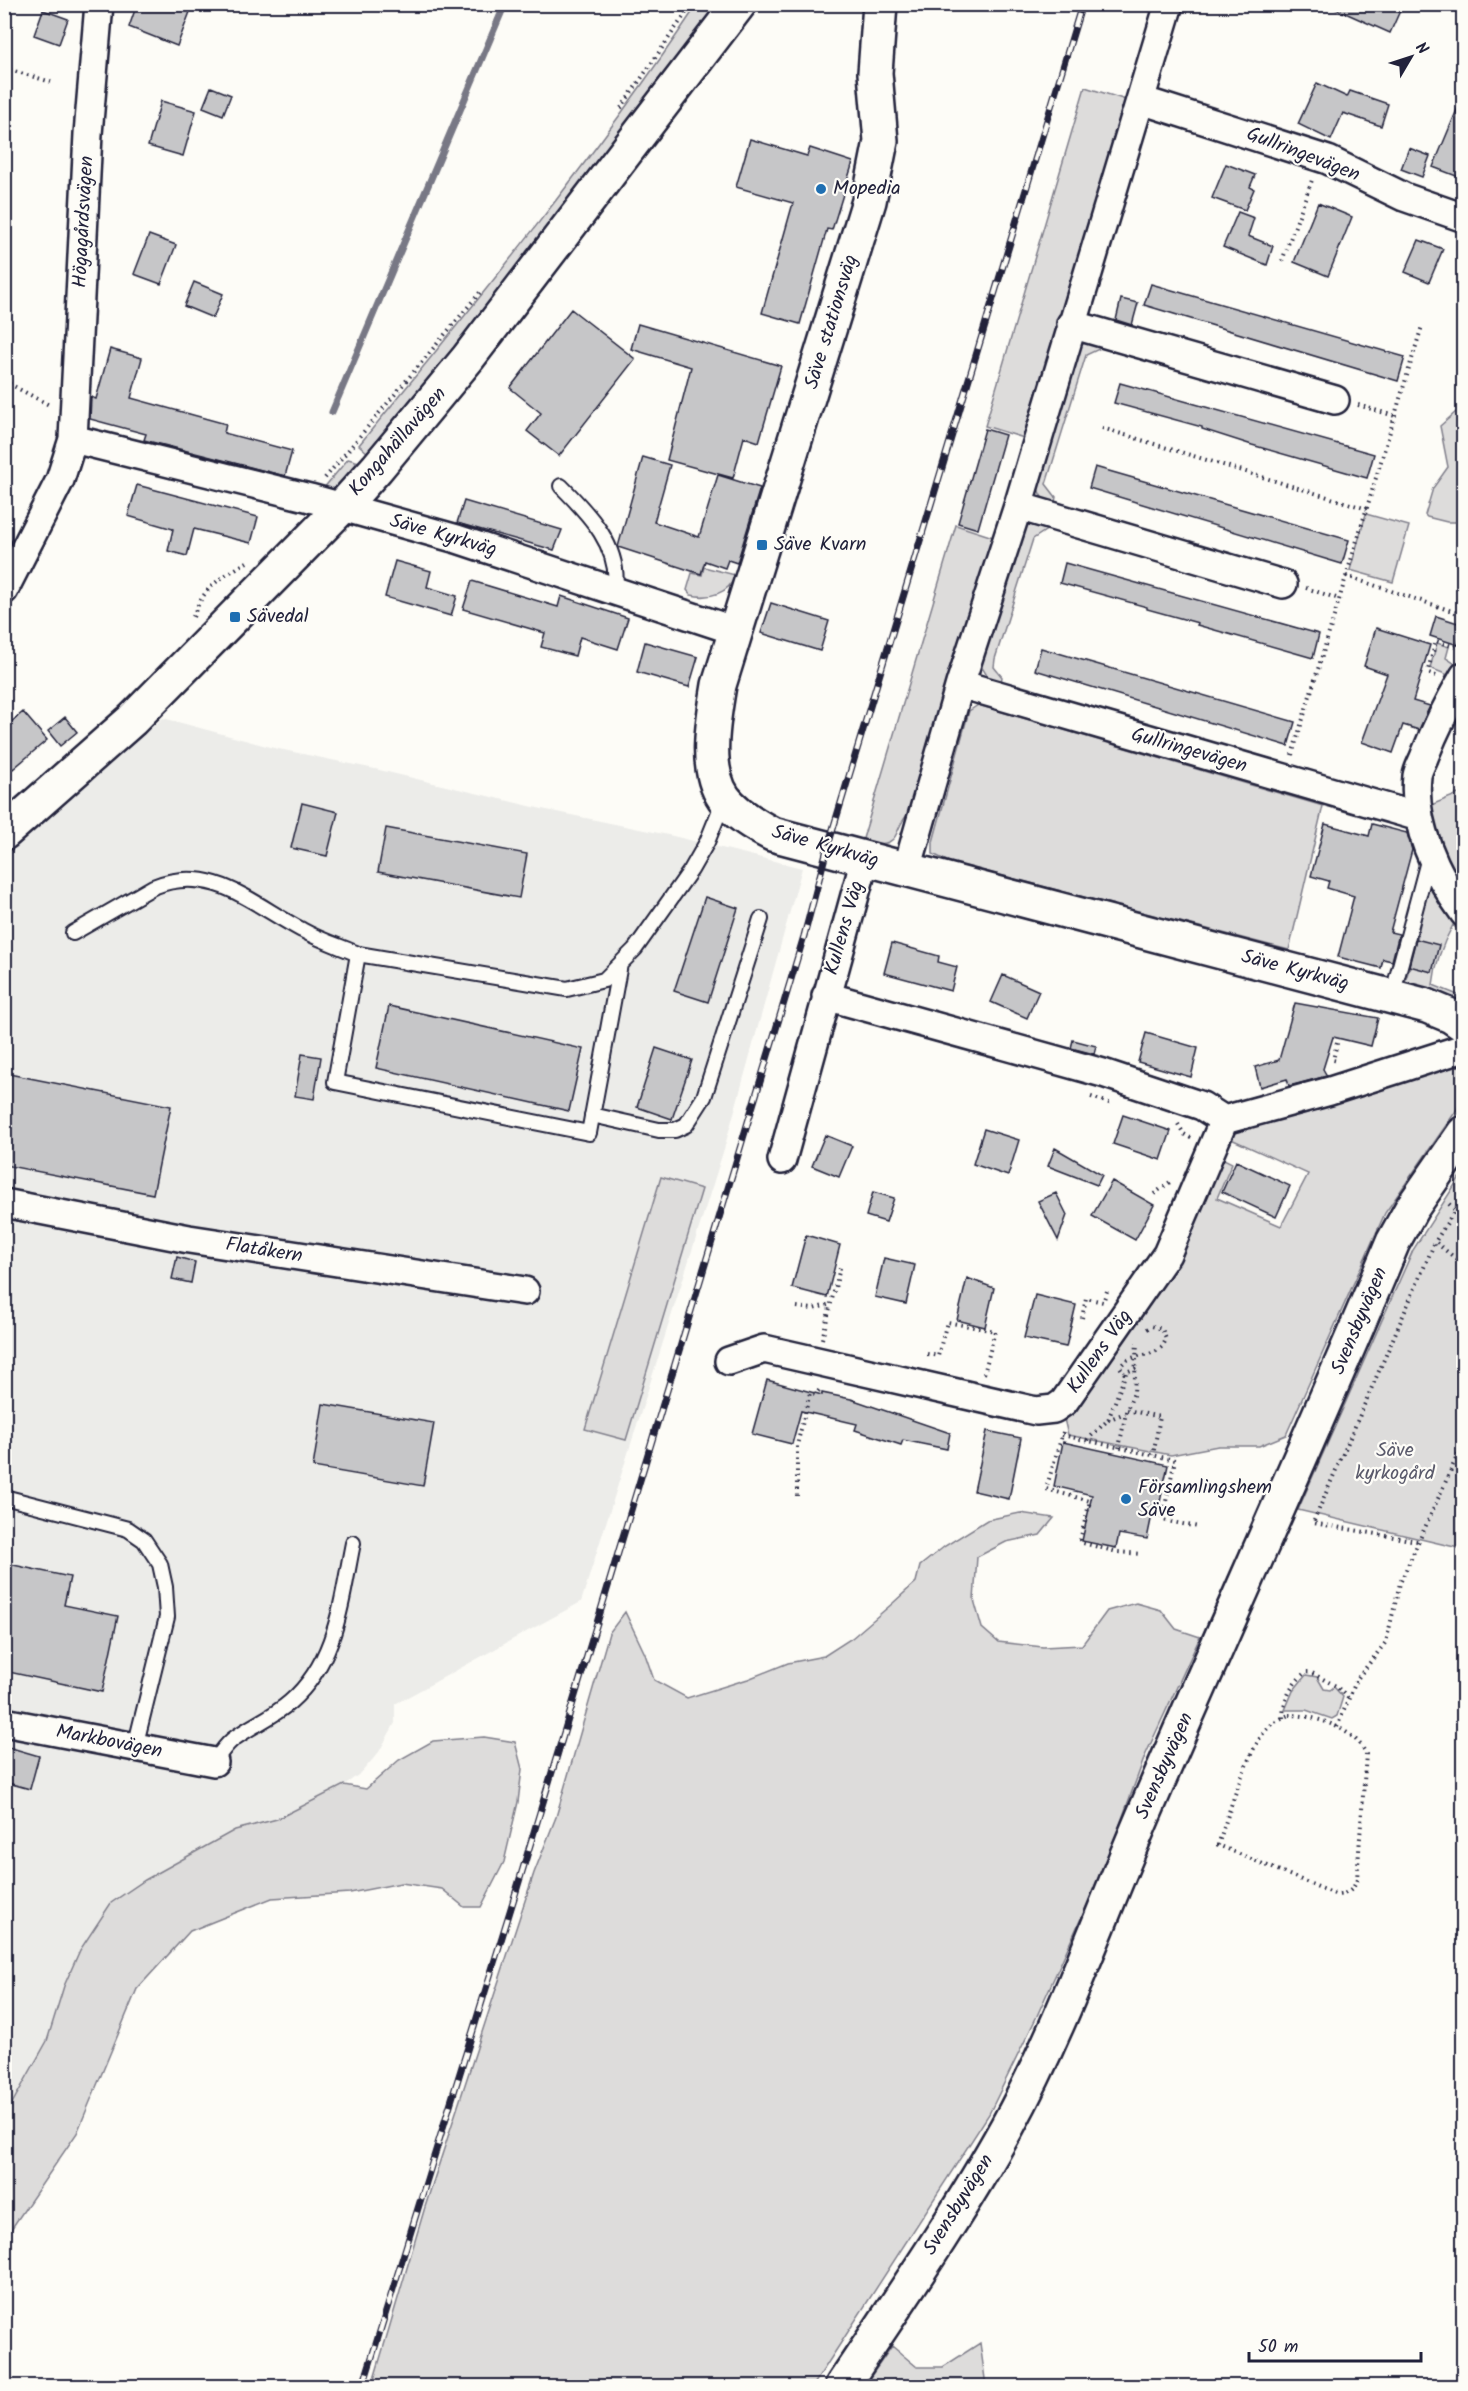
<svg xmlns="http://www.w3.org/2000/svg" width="1468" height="2391" viewBox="0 0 1468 2391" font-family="Kalam,sans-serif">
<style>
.built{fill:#ecece9}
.green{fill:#dddcdb;stroke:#807f8b;stroke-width:1.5}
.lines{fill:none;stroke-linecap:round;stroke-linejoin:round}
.stream{stroke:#787885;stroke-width:7}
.building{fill:#c6c6c8;stroke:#22223b;stroke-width:1.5}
.service-casing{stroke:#22223b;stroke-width:18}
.minor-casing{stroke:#22223b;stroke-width:32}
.tertiary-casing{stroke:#22223b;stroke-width:38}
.secondary-casing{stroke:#22223b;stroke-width:38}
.path{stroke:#22223b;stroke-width:4;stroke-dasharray:1.5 4.5;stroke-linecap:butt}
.service{stroke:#fdfcf7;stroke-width:14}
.minor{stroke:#fdfcf7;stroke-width:27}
.tertiary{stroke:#fdfcf7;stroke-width:33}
.secondary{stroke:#fdfcf7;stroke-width:33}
.rail-casing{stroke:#22223b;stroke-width:7}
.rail{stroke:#fdfcf7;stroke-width:4.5;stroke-dasharray:14;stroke-linecap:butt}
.poi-dot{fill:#1f6fb2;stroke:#fdfcf7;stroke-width:2}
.labels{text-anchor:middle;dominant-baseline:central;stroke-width:4.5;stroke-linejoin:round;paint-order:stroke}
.street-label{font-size:20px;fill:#22223b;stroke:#fdfcf7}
.poi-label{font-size:20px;fill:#22223b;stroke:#fdfcf7;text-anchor:start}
.park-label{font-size:20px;fill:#5a5a6b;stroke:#fdfcf7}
</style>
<rect width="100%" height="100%" fill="#fdfcf7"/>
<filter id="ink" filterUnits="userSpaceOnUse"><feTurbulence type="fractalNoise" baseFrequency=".0167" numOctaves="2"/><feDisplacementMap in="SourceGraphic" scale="12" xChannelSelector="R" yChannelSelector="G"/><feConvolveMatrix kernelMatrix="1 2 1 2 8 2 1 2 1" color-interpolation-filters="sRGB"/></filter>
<g filter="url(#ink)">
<path class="built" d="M 163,718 L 274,748 L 375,769 L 542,809 L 673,836 L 802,868 L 724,1149 L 581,1602 L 395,1704 L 395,1723 L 379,1752 L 361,1773 L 344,1785 L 277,1819 L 235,1830 L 200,1850 L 80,1950 L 64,1986 L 47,2041 L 5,2116 L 5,857 Z"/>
<path class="green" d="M 697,5 L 721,5 L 542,241 L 369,454 L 359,445 C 477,302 594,159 697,5 Z
M 1085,87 L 1126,100 L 1024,438 L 985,426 Z
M 1106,340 L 1099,349 L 1086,355 L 1046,484 L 1056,497 L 1055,502 C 1043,503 1040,496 1037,485 L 1079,341 Z
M 1463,406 L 1463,522 L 1447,522 L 1427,517 L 1425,515 L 1433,488 L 1448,467 L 1440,426 Z
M 348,459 L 359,462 L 339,488 L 332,492 L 323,489 Z
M 1366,514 L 1409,526 L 1393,582 L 1350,570 Z
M 1041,519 L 1049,522 L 1048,529 L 1033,539 L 995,659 L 994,667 L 1002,677 L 1001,683 L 991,682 L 981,666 L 1021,535 L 1025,526 Z
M 956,525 L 993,537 L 912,810 C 889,829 907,850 862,842 Z
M 704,567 L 735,575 C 730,594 708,599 691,595 L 687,590 L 692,573 L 702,575 Z
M 1437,643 L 1449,647 L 1446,658 L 1457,665 L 1453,677 L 1430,668 Z
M 978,705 L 1323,806 L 1289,950 L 949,862 L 933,854 L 933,842 L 969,711 Z
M 1463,792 L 1463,904 L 1431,836 L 1431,805 Z
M 1429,879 L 1463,922 L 1464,936 L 1453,925 C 1443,943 1435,964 1433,985 L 1463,997 L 1463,1006 L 1435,992 L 1405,982 L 1415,949 Z
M 1458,1060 C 1468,1074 1464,1096 1456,1111 L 1385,1213 L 1286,1435 L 1259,1446 L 1218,1446 L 1171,1455 L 1068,1435 L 1064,1419 L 1183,1255 L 1189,1230 L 1218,1156 L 1232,1163 L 1217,1198 L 1281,1226 L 1308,1174 L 1229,1138 L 1232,1127 Z
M 1463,1172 L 1463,1549 L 1298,1510 L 1413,1250 Z
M 661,1177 L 702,1189 L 626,1440 L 585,1429 Z
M 1020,1513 L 1054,1518 L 1040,1535 L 1006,1542 L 977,1557 L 974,1600 L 982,1628 L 998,1642 L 1043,1647 L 1082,1645 L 1107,1611 L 1136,1603 L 1161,1610 L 1176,1629 L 1200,1637 L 1145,1756 L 1105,1865 L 1036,2018 L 989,2114 L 813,2386 L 372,2386 L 425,2207 L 534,1873 L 556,1817 L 609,1633 L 625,1612 L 645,1654 L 654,1680 L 687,1698 L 748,1679 L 788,1663 L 824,1656 L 852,1638 L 893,1603 L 916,1582 L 920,1566 L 945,1546 L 987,1520 Z
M 1306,1675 L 1317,1677 L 1324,1689 L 1330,1690 L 1334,1687 L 1343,1697 L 1337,1716 L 1332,1719 L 1306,1710 L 1285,1710 L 1293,1691 Z
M 484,1737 L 515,1742 L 522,1769 L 518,1802 L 504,1862 L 481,1907 L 464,1907 L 442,1889 L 401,1883 L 350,1893 L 272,1898 L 190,1931 L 137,1989 L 77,2133 L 5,2238 L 5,2116 L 47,2041 L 64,1986 L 80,1950 L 111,1903 L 145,1880 L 235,1830 L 277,1819 L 344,1785 L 366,1789 L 399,1760 L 433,1741 Z
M 980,2343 L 986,2386 L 864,2386 L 892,2346 L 917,2367 L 943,2367 Z"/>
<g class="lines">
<path class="stream" d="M 332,412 L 505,4"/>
</g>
<path class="building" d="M 137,4 L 193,4 L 177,46 L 129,27 Z
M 1325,4 L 1403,4 L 1390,33 Z
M 43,10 L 68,19 L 59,44 L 34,35 Z
M 1317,83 L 1347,97 L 1350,91 L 1388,104 L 1381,126 L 1343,113 L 1331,140 L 1298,124 Z
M 211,87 L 231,95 L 223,115 L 203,107 Z
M 1464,93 L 1464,179 L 1433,167 Z
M 161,101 L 196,111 L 183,156 L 148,146 Z
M 750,139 L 807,156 L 810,148 L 853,162 L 832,230 L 827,229 L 800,324 L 762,313 L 793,203 L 736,187 Z
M 1409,148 L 1430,156 L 1422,177 L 1401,169 Z
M 1226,164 L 1255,175 L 1250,187 L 1254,189 L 1245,210 L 1212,198 Z
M 1318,203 L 1352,217 L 1328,276 L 1294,262 Z
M 1238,212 L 1254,218 L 1248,236 L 1273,246 L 1267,265 L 1223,247 Z
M 149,235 L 176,245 L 161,284 L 134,274 Z
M 1419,240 L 1443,249 L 1429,282 L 1405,272 Z
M 194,282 L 223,294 L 213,318 L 184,306 Z
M 1151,284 L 1405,357 L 1398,381 L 1144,305 Z
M 1121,299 L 1138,303 L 1132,325 L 1116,320 Z
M 571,309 L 635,359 L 559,456 L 527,431 L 541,413 L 510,388 Z
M 638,324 L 781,366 L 759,442 L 744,437 L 733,478 L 667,460 L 691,367 L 631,349 Z
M 110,349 L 142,358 L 131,398 L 226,424 L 224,433 L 292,451 L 285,476 L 144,440 L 146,434 L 90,419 L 91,397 L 96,399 Z
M 1120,383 L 1374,454 L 1367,478 L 1252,445 L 1202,429 L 1202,427 L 1114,403 Z
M 985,429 L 1005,435 L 978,529 L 958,523 Z
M 643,457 L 670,465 L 654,522 L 699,537 L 718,475 L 760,488 L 737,563 L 728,560 L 725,568 L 705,561 L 701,574 L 618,547 Z
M 1095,467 L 1349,540 L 1342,564 L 1089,488 Z
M 137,485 L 258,517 L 251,543 L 194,529 L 187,556 L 168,551 L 173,529 L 128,516 Z
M 464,501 L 562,530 L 554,550 L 457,523 Z
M 395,561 L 431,571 L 427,587 L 457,596 L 451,616 L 385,597 Z
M 1065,563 L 1319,634 L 1313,658 L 1197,625 L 1198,623 L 1147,609 L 1147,607 L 1060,583 Z
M 472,581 L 558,607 L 561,596 L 628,618 L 618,649 L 580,637 L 575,656 L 541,647 L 545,633 L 463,609 Z
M 771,603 L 829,621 L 820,651 L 761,633 Z
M 1436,616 L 1464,625 L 1458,645 L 1430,636 Z
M 1376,628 L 1430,645 L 1413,701 L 1430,706 L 1419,730 L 1403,725 L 1393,753 L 1362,742 L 1387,674 L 1364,666 Z
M 645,642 L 698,657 L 689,687 L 637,672 Z
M 1041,648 L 1295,722 L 1288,746 L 1035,670 Z
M 23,712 L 47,740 L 13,769 L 4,759 L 4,728 Z
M 65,717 L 77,732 L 60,746 L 48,731 Z
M 302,803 L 338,812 L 327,856 L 291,848 Z
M 1325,824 L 1369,836 L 1372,824 L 1407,833 L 1412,850 L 1390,932 L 1399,934 L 1392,961 L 1383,959 L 1381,968 L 1338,957 L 1354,896 L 1327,888 L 1329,881 L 1311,876 Z
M 386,828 L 527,854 L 519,898 L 378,872 Z
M 705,897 L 738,908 L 708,1002 L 674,991 Z
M 1416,939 L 1439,945 L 1432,972 L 1409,966 Z
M 892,943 L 939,956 L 938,962 L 957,967 L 951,991 L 884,973 Z
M 1003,975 L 1039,991 L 1027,1018 L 991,1002 Z
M 1295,1003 L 1378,1018 L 1371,1046 L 1333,1037 L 1323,1069 L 1327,1076 L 1289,1086 L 1287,1079 L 1260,1087 L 1255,1067 L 1279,1060 Z
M 389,1006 L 583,1049 L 569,1111 L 376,1068 Z
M 1146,1033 L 1198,1048 L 1191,1077 L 1138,1062 Z
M 1073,1040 L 1096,1046 L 1094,1054 L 1071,1048 Z
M 656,1048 L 692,1060 L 672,1119 L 637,1107 Z
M 302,1054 L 321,1057 L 314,1099 L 295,1096 Z
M 4,1073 L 171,1106 L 153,1194 L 4,1165 Z
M 1123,1115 L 1171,1131 L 1161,1160 L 1113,1144 Z
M 984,1129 L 1019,1140 L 1008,1176 L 973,1164 Z
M 825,1135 L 852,1146 L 839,1177 L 812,1166 Z
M 1055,1148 L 1102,1175 L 1097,1185 L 1048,1166 Z
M 1236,1161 L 1290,1186 L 1276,1217 L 1222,1192 Z
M 1112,1181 L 1154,1205 L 1135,1240 L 1092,1216 Z
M 873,1192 L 894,1198 L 886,1222 L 866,1216 Z
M 1056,1193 L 1067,1215 L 1058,1240 L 1038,1201 Z
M 806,1235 L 840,1245 L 827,1297 L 792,1288 Z
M 177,1257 L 195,1262 L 191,1283 L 172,1279 Z
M 884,1258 L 915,1265 L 906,1304 L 875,1297 Z
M 967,1278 L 994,1288 L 985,1327 L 957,1320 Z
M 1035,1295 L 1076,1305 L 1066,1347 L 1024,1338 Z
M 767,1380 L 822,1395 L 822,1393 L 851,1399 L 950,1433 L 947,1449 L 903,1440 L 901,1445 L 855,1430 L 857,1424 L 801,1411 L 792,1444 L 752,1434 Z
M 323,1404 L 434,1423 L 423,1486 L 313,1467 Z
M 987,1431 L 1021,1438 L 1009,1499 L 974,1491 Z
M 1063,1442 L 1168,1465 L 1158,1511 L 1153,1510 L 1147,1539 L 1119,1534 L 1116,1548 L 1082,1541 L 1092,1495 L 1054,1486 Z
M 4,1563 L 70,1577 L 64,1605 L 118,1616 L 102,1692 L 4,1671 Z
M 8,1747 L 39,1756 L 30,1789 L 4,1782 L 4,1761 Z"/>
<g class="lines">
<defs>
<path id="service" d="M 561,486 C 589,514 621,547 615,590
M 73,933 L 153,887 C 212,863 252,904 302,930 C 320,940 339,946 358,954
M 620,964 L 589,1133 L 335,1082 L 358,954 L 567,989 L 604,980 L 635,949 L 691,870 L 707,842 L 724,800
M 1392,996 L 1429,857
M 592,1115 L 659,1130 L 675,1130 L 686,1125 L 704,1097 L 761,919
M 4,1497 L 128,1529 L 144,1540 L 160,1564 L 165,1587 L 167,1617 L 135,1747
M 214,1762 C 219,1755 225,1746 232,1740 C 250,1726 272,1718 290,1702 C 337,1661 341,1602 353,1543"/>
<path id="minor" d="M 1141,100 L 1328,160 L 1404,197 L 1464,218
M 1071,324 L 1335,400
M 73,439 L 310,498 L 457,539 L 736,631
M 1018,506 L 1283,584
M 4,590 L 60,480 L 73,439 L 88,134 L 99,4
M 1464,676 C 1449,702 1436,727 1425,755 C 1423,761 1418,769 1417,776 C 1412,824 1436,875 1464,913
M 960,684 L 1419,817
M 907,869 L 960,684 L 1018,506 L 1169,4
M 826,996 L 1103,1073 L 1202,1106 L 1224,1120
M 782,1160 L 865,859
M 4,1203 L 189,1239 L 525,1291
M 729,1361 L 764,1349 L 1036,1411 L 1054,1409 L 1064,1402 L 1167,1254 L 1224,1120 L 1330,1091 L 1464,1048
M 4,1722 L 214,1762"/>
<path id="tertiary" d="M 880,4 L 875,73 L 881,141 L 869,201 L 719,685 C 714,717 703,768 724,798 C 736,814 755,825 772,834 L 1427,1006 L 1451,1016 L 1464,1025
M 842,2386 C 898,2302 957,2217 1007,2127 C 1063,2025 1101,1913 1148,1805 C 1229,1617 1314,1431 1393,1242 L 1412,1208 L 1464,1133"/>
<path id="secondary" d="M 4,833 L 132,720 L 341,508 L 377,468 L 468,358 L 739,4"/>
</defs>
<use href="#service" class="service-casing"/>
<use href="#minor" class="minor-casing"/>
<use href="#tertiary" class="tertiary-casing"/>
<use href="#secondary" class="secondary-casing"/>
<path class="path" d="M 4,68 L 51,82
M 621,108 L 692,4
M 1282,261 L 1312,180
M 4,381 L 51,406
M 1358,405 L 1395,416
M 1102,428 L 1367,509
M 325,478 L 482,290
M 1346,576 L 1464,615
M 1306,588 L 1339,599
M 193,617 C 204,586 219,579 247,562
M 1436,676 L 1429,673 L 1428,670 L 1436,641 L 1458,648 L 1464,636
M 1292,755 L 1422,326
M 1337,1043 L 1333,1060 L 1338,1061
M 1091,1097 L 1112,1104
M 1178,1124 L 1184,1134 L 1191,1138
M 1154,1194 L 1170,1182
M 1449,1204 L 1455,1210 L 1435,1242 L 1464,1265
M 797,1307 L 813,1309 L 831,1304
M 1082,1318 L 1086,1298 L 1103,1302 L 1107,1291
M 822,1339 L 841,1264
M 927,1354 L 938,1356 L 947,1322 L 995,1331 L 984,1374
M 1136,1368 L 1124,1373 L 1120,1367 C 1132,1349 1158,1362 1166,1339 L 1162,1329 L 1152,1326 L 1147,1329
M 1127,1410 L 1160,1417 L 1153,1455
M 1108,1420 L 1125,1413
M 1063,1432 L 1046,1489 L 1090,1501 L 1080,1540 L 1083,1543 L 1117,1552 L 1141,1554
M 1062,1435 L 1175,1460 L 1162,1520 L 1198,1527
M 1087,1440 L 1108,1420 L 1126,1373
M 1119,1448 L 1126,1412 L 1134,1393 L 1137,1342
M 797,1496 L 797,1445 L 810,1393 L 816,1394 L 821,1388
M 1417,1541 L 1313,1523 L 1435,1242
M 1289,1715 C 1316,1715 1355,1729 1366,1754 L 1357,1879 C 1354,1889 1349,1894 1337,1895 L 1218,1845 C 1228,1816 1247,1751 1266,1730 C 1272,1723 1281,1718 1289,1715 Z
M 1283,1718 C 1283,1700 1292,1683 1306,1672 L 1310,1672 L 1336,1686 L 1348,1698
M 1337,1727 L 1357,1679 L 1386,1642 L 1400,1583 L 1464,1441"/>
<use href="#service" class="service"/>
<use href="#minor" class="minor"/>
<use href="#tertiary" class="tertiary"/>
<use href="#secondary" class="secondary"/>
<defs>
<path id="rail" d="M 363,2386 L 515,1895 L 804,936 L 827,849 L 1082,4"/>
</defs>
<use href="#rail" class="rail-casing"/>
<use href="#rail" class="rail"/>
</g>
</g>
<g class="poi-dot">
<circle cx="821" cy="189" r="6"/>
<rect x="756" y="539" width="12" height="12" rx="3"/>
<rect x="229" y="611" width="12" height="12" rx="3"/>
<circle cx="1126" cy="1499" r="6"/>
</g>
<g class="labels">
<g class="street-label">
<text transform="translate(1303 155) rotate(21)">Gullringevägen</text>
<text transform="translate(84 222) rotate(-87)">Högagårdsvägen</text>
<text transform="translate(832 322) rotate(-73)">Säve stationsväg</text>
<text transform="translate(398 442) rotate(-49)">Kongahällavägen</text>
<text transform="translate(443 536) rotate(16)">Säve Kyrkväg</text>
<text transform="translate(1189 751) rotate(16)">Gullringevägen</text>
<text transform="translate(825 847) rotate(16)">Säve Kyrkväg</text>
<text transform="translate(845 928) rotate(-74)">Kullens Väg</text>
<text transform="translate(1295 971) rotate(15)">Säve Kyrkväg</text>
<text transform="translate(264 1251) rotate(9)">Flatåkern</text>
<text transform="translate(1360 1321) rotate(-67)">Svensbyvägen</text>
<text transform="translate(1100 1352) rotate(-55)">Kullens Väg</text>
<text transform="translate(109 1742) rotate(11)">Markbovägen</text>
<text transform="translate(1165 1766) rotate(-66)">Svensbyvägen</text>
<text transform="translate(959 2205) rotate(-58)">Svensbyvägen</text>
</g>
<g class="poi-label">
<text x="833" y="189">Mopedia</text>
<text x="774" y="545">Säve Kvarn</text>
<text x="247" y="617">Sävedal</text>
<text x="1138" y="1488">Församlingshem<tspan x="1138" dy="23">Säve</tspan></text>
</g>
<g class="park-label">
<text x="1395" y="1451">Säve<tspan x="1395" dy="23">kyrkogård</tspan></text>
</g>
</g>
<rect width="1468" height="2391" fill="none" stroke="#fdfcf7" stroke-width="24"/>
<rect x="12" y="12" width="1444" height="2367" fill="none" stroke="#22223b" stroke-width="2" filter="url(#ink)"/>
<g transform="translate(1411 57) rotate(51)" stroke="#fdfcf7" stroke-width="4.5" paint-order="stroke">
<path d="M0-4.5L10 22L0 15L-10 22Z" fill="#22223b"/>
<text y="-9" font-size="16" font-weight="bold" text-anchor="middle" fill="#22223b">N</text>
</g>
<path d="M1249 2352v9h172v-9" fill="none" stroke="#22223b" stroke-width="3"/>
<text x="1258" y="2352" font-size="18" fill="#22223b" stroke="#fdfcf7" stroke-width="4.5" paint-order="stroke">50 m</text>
</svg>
